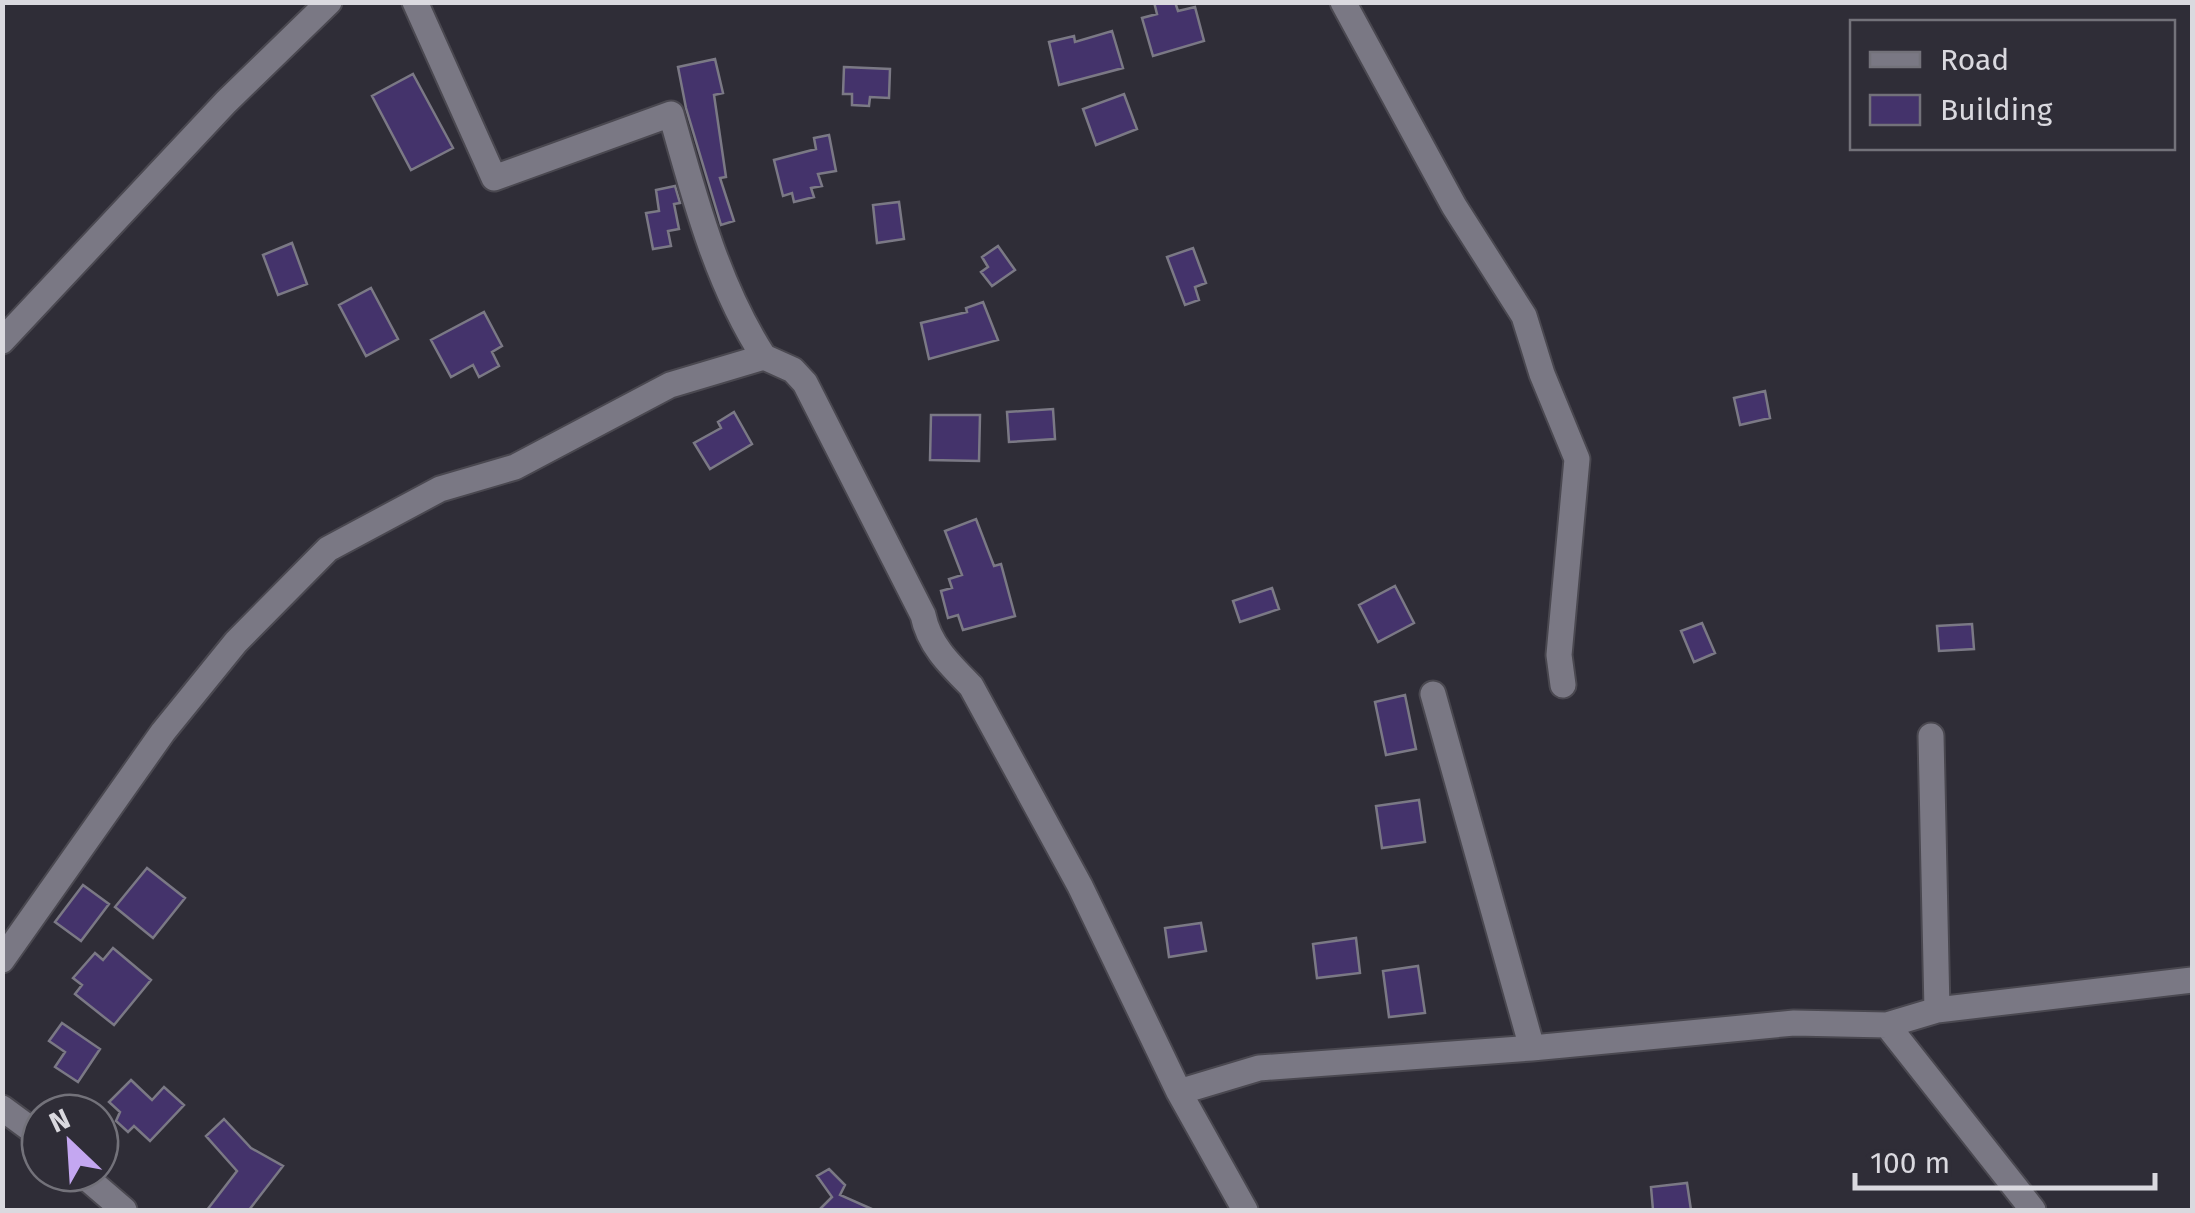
<svg xmlns="http://www.w3.org/2000/svg" width="2195" height="1213" viewBox="0 0 2195 1213" font-family="'Fira Sans',sans-serif">
<style>
.building{fill:#44336b;stroke:#7b7985;stroke-width:2.5}
.lines{fill:none;stroke-linecap:round;stroke-linejoin:round}
.minor-casing{stroke:#4a4850;stroke-width:29}
.minor{stroke:#7a7884;stroke-width:25}
</style>
<rect width="100%" height="100%" fill="#2f2d37"/>
<path class="building" d="M 1154,2 L 1175,2 L 1178,11 L 1195,7 L 1204,41 L 1153,56 L 1142,18 L 1157,14 Z
M 1112,31 L 1123,68 L 1059,85 L 1049,42 L 1074,36 L 1075,42 Z
M 715,59 L 723,93 L 714,95 L 726,177 L 720,178 L 734,221 L 721,225 L 686,108 L 678,67 Z
M 844,67 L 890,69 L 889,98 L 870,97 L 869,106 L 852,105 L 852,94 L 843,94 Z
M 413,74 L 453,148 L 411,170 L 372,96 Z
M 1124,94 L 1137,129 L 1096,145 L 1083,109 Z
M 829,135 L 836,171 L 818,174 L 822,186 L 811,188 L 814,197 L 794,202 L 792,193 L 783,196 L 774,160 L 816,149 L 814,138 Z
M 675,186 L 680,203 L 674,204 L 679,229 L 668,231 L 671,246 L 653,249 L 646,213 L 659,211 L 656,190 Z
M 899,202 L 904,239 L 877,243 L 873,205 Z
M 292,243 L 307,284 L 278,295 L 263,255 Z
M 998,246 L 1015,270 L 992,286 L 981,272 L 988,267 L 982,257 Z
M 1193,248 L 1206,283 L 1195,287 L 1199,300 L 1185,305 L 1167,257 Z
M 371,288 L 398,339 L 366,356 L 339,305 Z
M 983,302 L 998,340 L 929,359 L 921,323 L 967,312 L 966,308 Z
M 484,312 L 502,346 L 492,352 L 499,366 L 479,377 L 473,365 L 451,377 L 431,340 Z
M 1765,391 L 1770,418 L 1740,425 L 1734,398 Z
M 1053,409 L 1055,439 L 1009,442 L 1007,412 Z
M 734,412 L 752,444 L 710,469 L 694,443 L 721,428 L 718,422 Z
M 931,415 L 980,415 L 979,461 L 930,460 Z
M 976,519 L 994,566 L 1001,564 L 1015,616 L 963,630 L 958,615 L 948,618 L 941,591 L 952,588 L 949,579 L 962,575 L 945,531 Z
M 1395,586 L 1414,623 L 1378,642 L 1359,605 Z
M 1272,588 L 1279,609 L 1240,622 L 1233,601 Z
M 1702,623 L 1715,653 L 1694,662 L 1681,631 Z
M 1972,624 L 1974,649 L 1939,651 L 1937,626 Z
M 1405,695 L 1416,749 L 1386,755 L 1375,702 Z
M 1419,800 L 1425,842 L 1382,848 L 1376,806 Z
M 147,868 L 185,898 L 153,938 L 115,907 Z
M 83,885 L 109,904 L 81,941 L 55,922 Z
M 1201,923 L 1206,951 L 1169,957 L 1165,928 Z
M 1356,938 L 1360,973 L 1317,978 L 1313,944 Z
M 113,948 L 151,980 L 114,1025 L 75,994 L 82,985 L 73,978 L 95,953 L 103,960 Z
M 1418,966 L 1425,1013 L 1389,1017 L 1383,971 Z
M 62,1023 L 100,1049 L 78,1082 L 55,1067 L 65,1052 L 49,1041 Z
M 131,1080 L 152,1100 L 164,1087 L 184,1105 L 150,1141 L 134,1126 L 128,1132 L 116,1121 L 120,1112 L 109,1102 Z
M 224,1119 L 251,1148 L 283,1166 L 249,1210 L 207,1210 L 237,1171 L 206,1136 Z
M 829,1169 L 845,1185 L 840,1195 L 874,1210 L 819,1210 L 832,1197 L 817,1176 Z
M 1687,1183 L 1691,1210 L 1653,1210 L 1651,1187 Z"/>
<g class="lines">
<defs>
<path id="minor" d="M 415,2 L 494,178 L 671,114 C 694,196 717,285 764,357
M 1343,2 L 1454,206 L 1524,316 L 1542,374 L 1577,459 L 1559,655 L 1563,685
M 2,341 L 226,102 L 329,2
M 1433,694 L 1532,1048
M 1931,736 L 1937,1010
M 2,960 L 163,732 L 236,642 L 328,549 L 440,489 L 515,467 L 670,385 L 764,357 L 793,370 L 805,383 L 923,615 C 929,645 950,665 971,686 L 1080,886 L 1179,1092 L 1245,1210
M 1887,1025 L 1937,1010 L 2192,980
M 1179,1092 L 1259,1068 L 1532,1048 L 1794,1023 L 1887,1025 L 2033,1210
M 2,1108 L 40,1136
M 81,1173 L 124,1210"/>
</defs>
<use href="#minor" class="minor-casing"/>
<use href="#minor" class="minor"/>
</g>
<rect width="2195" height="1213" fill="none" stroke="#dad9df" stroke-width="10"/>
<rect x="1850" y="20" width="325" height="130" fill="#2f2d37" stroke="#73727a" stroke-width="2.5"/>
<rect x="1870" y="52" width="50" height="15" fill="#7a7884" stroke="#73727a" stroke-width="2.5"/>
<text x="1940" y="70" font-size="30" fill="#dad9df">Road</text>
<rect x="1870" y="95" width="50" height="30" fill="#44336b" stroke="#73727a" stroke-width="2.5"/>
<text x="1940" y="120" font-size="30" fill="#dad9df">Building</text>
<g transform="translate(70 1143) rotate(335)"><circle r="48" fill="#2f2d37" stroke="#73727a" stroke-width="2.5"/>
<path d="M0-8L18 38L0 25L-18 38Z" fill="#c4a7f1"/>
<text y="-15" font-size="28" font-weight="bold" text-anchor="middle" fill="#dad9df">N</text>
</g>
<path d="M1855 1173v15h300v-15" fill="none" stroke="#dad9df" stroke-width="5"/>
<text x="1870" y="1173" font-size="30" fill="#dad9df" stroke="#2f2d37" stroke-width="8" paint-order="stroke">100 m</text>
</svg>
